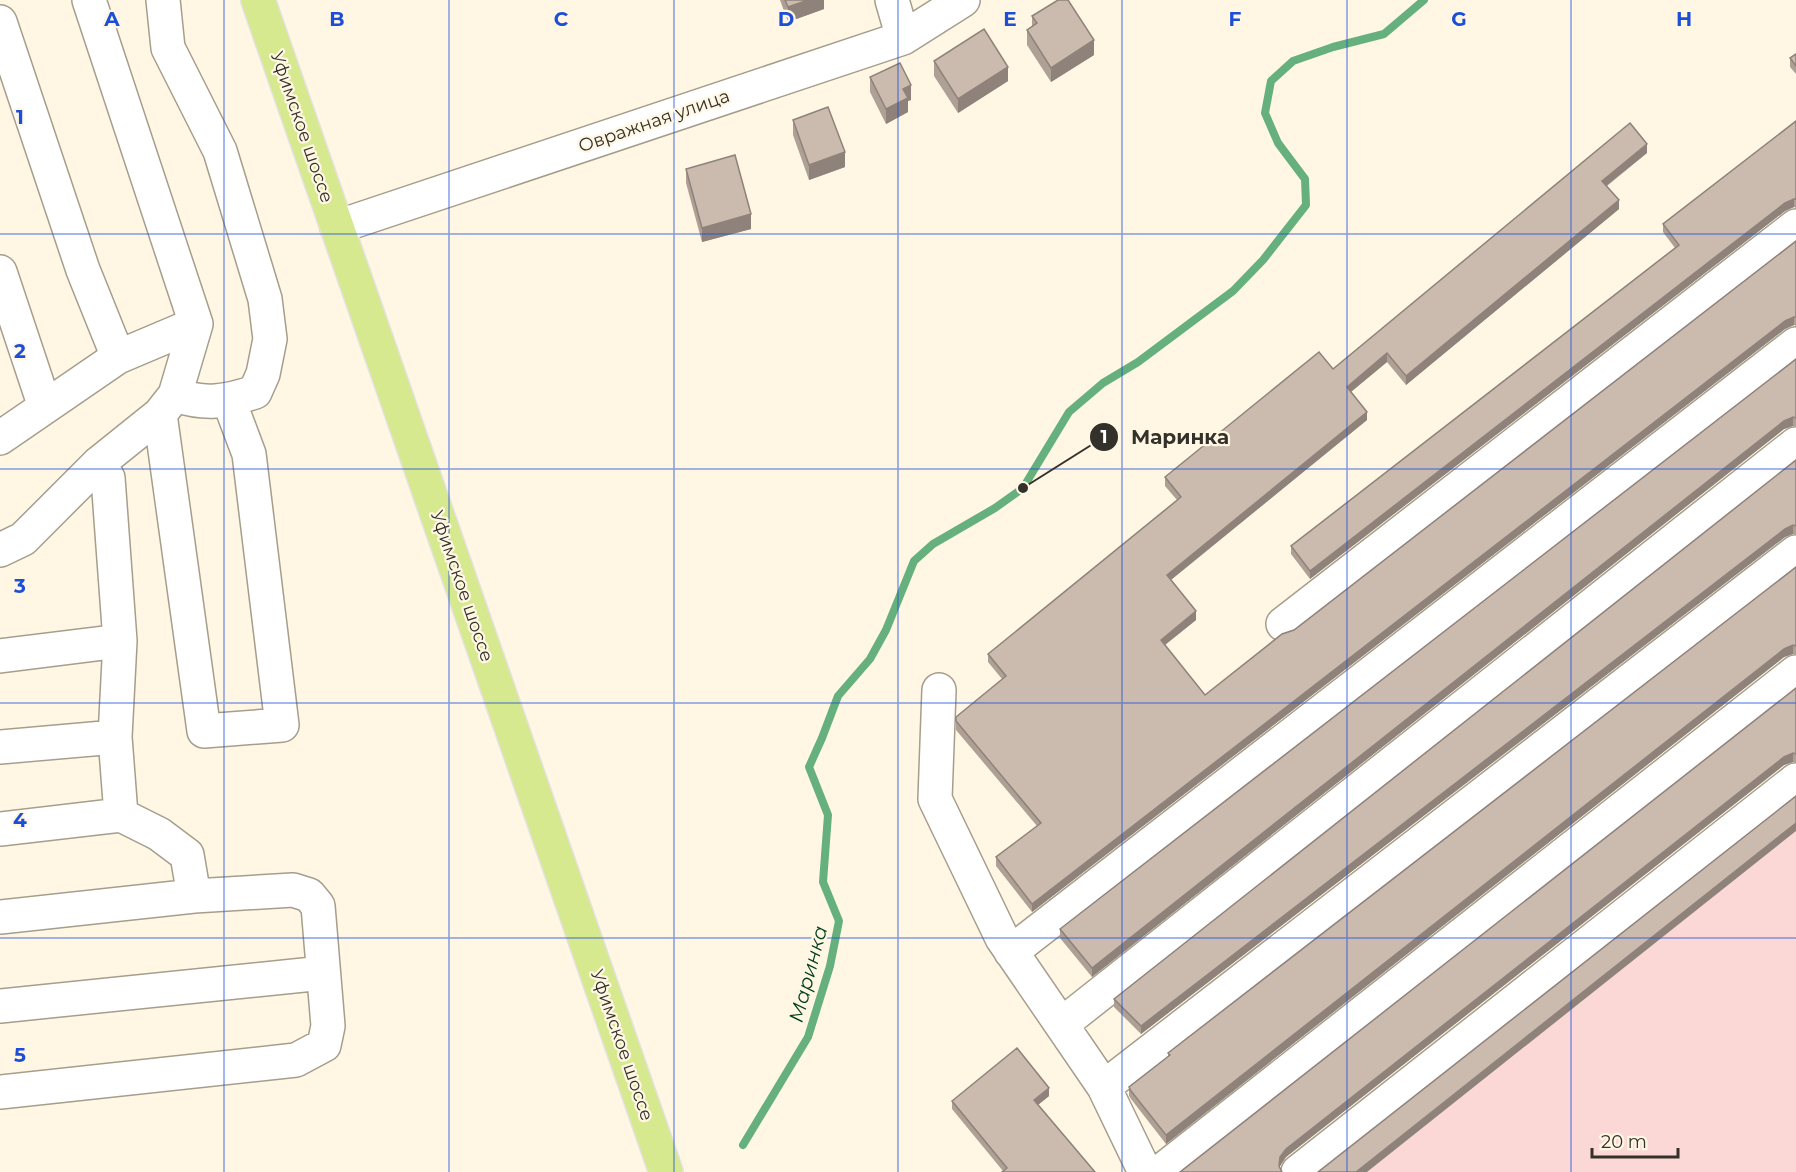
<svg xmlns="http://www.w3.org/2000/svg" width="1796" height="1172" viewBox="0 0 1796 1172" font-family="Montserrat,sans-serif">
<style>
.green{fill:#fbd8d5}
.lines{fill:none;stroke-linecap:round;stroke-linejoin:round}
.stream{stroke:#65b07d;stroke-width:8}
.minor-casing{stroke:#a59e8d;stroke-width:36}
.major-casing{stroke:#e3e2e1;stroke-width:36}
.minor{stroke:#fff;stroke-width:33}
.major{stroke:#d6e98e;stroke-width:33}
.wall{fill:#afa096}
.shaded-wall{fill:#8e827a}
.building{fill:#cbbaae;stroke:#8e827a;stroke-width:1.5}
.grid{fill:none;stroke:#1d4ed8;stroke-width:1.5;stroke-opacity:0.55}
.labels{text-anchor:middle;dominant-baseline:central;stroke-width:4.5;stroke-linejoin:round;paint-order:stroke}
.street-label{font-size:18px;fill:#34312a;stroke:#fff7e4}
.water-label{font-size:20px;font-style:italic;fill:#034120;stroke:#fff7e4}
.grid-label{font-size:20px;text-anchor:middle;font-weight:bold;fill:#1d4ed8;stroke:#fff7e4;stroke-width:4.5;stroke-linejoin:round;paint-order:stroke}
.leader{fill:none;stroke:#34312a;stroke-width:2}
.callout-dot{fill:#34312a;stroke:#fff7e4;stroke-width:2}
.mark-label{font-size:18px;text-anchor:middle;font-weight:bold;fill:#fff}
.callout-label{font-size:20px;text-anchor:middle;font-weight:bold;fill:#34312a;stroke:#fff7e4;stroke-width:4.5;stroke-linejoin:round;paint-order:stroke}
</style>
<rect width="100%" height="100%" fill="#fff7e4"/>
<path class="green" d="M 1796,831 L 1796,1172 L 1367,1172 Z"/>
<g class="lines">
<path class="stream" d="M 743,1145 L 808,1037 L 830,966 L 839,921 L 823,882 L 828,815 L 809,767 L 822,738 L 838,696 L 870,659 L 886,630 L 914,561 L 933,544 L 995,508 L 1023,488 L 1069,412 L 1103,383 L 1138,362 L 1233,291 L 1263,260 L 1306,205 L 1305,179 L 1278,143 L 1265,113 L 1271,81 L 1293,61 L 1333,47 L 1384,34 L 1424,0"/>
<defs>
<path id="minor" d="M 163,0 L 168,48 L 220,151 L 265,299 L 270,339 L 263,374 L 255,392 C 225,402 206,405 175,395
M 892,0 L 903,38
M 0,22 L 83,270 L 118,357
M 337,227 L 903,38 L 963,0
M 0,272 L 45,407
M 160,414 L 204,731 L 282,725 L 249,454 L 229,401
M 0,438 L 118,357 L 196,324
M 99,463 L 108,478 L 120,641 L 115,737 L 121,815 L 159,834 L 187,855 L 194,896
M 0,550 L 23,539 L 99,463 L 160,414 L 175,395 L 196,324 L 89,0
M 1283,624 L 1796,226
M 0,656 L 120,641
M 939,690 L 935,799 L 1002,938 L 1104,1087 L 1145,1172
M 0,747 L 115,737
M 0,829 L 121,815
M 0,917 L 194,896 L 293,890 L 309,895 L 318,906 L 328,1026 L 324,1045 L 296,1060 L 0,1092
M 1011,952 L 1796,344
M 0,1006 L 323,973
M 1062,1024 L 1796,444
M 1104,1087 L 1796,552
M 1160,1172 L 1796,672
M 1298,1172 L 1796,780"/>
<path id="major" d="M 258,0 L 666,1172"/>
</defs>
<use href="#minor" class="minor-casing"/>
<use href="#major" class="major-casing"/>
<use href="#minor" class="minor"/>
<use href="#major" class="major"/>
</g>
<path class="wall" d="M 780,0 L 824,0 L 824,9 L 788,22 Z
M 1032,16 L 1094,55 L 1051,82 L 1027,45 L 1027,30 L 1032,27 Z
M 1796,54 L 1796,74 L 1790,67 L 1790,58 Z
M 934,61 L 1008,81 L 958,113 L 934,76 Z
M 870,77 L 911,100 L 908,101 L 908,112 L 886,124 L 870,92 Z
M 793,120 L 845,167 L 809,180 L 793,135 Z
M 1796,121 L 1796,208 L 1794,207 L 1785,211 L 1310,579 L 1291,554 L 1291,546 L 1675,248 L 1663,232 L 1663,224 Z
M 1647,153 L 1607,186 L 1619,209 L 1406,385 L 1387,362 L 1351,392 L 1367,420 L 1171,580 L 1196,620 L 1165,645 L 1205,695 L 1294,630 L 1796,241 L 1796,326 L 1794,325 L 1785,329 L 1032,912 L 996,866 L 996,857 L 1037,826 L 956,730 L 956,717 L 1002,679 L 988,662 L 988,654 L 1177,500 L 1165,486 L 1165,477 L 1333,369 Z
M 686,169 L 751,229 L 702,242 L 686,183 Z
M 1796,359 L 1796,426 L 1793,426 L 1784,429 L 1092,977 L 1060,938 L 1060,929 Z
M 1796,460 L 1796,534 L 1793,534 L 1785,537 L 1141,1034 L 1114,1007 L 1114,999 Z
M 1796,567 L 1796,654 L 1793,654 L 1784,657 L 1166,1144 L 1131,1099 L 1129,1096 L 1129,1087 L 1168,1057 L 1168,1053 Z
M 1796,688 L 1796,762 L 1793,762 L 1784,765 L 1286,1157 L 1280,1166 L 1280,1168 L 1180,1172 Z
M 1049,1096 L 1038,1105 L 1095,1172 L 1003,1171 L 952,1109 L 952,1101 Z"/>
<path class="shaded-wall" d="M 808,0 L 824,0 L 824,9 L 788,22 L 788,7 Z
M 1094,40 L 1094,55 L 1051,82 L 1051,68 Z
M 1008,67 L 1008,81 L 958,113 L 958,99 Z
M 911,85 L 911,100 L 908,101 L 908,112 L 886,124 L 886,109 L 903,89 Z
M 1647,144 L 1647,153 L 1602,189 L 1602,181 Z
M 845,152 L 845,167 L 809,180 L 809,165 Z
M 1794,199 L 1794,207 L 1785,211 L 1310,579 L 1310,571 L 1785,203 Z
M 1619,200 L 1619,209 L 1406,385 L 1406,376 Z
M 751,214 L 751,229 L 702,242 L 702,228 Z
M 1794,317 L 1794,325 L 1785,329 L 1032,912 L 1032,904 L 1785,321 Z
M 1387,353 L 1387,362 L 1347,395 L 1347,387 Z
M 1367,412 L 1367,420 L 1167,583 L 1167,575 Z
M 1793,417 L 1793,426 L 1784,429 L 1092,977 L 1092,968 L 1784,421 Z
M 1793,525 L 1793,534 L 1785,537 L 1141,1034 L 1141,1026 L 1785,529 Z
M 1196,611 L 1196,620 L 1161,648 L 1161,640 Z
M 1793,645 L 1793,654 L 1784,657 L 1166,1144 L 1166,1135 L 1784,649 Z
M 1793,753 L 1793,762 L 1784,765 L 1286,1157 L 1280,1166 L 1279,1172 L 1280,1157 L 1286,1149 L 1784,757 Z
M 1796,823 L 1796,831 L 1367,1172 L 1356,1172 Z
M 1049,1088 L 1049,1096 L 1034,1108 L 1034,1100 Z"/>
<path class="building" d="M 785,0 L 808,0 L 788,7 Z
M 1058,0 L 1068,0 L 1094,40 L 1051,68 L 1027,30 L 1037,23 L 1032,16 Z
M 984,29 L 1008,67 L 958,99 L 934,61 Z
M 1796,54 L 1796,66 L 1790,58 Z
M 900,63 L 911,85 L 903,89 L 908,98 L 886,109 L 870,77 Z
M 828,107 L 845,152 L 809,165 L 793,120 Z
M 1796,121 L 1796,199 L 1794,199 L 1785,203 L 1310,571 L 1291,546 L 1679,245 L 1663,224 Z
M 1630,123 L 1647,144 L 1602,181 L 1619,200 L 1406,376 L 1387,353 L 1347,387 L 1367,412 L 1167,575 L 1196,611 L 1161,640 L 1205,695 L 1282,634 L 1294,630 L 1796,241 L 1796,317 L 1794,317 L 1785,321 L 1032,904 L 996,857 L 1041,823 L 956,721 L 956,717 L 1006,676 L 988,654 L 1181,497 L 1165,477 L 1319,352 L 1333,369 Z
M 735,155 L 751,214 L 702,228 L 686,169 Z
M 1796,359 L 1796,418 L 1793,417 L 1784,421 L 1092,968 L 1060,929 Z
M 1796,460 L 1796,526 L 1793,525 L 1785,529 L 1141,1026 L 1114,999 Z
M 1796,567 L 1796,646 L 1793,645 L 1784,649 L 1166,1135 L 1131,1091 L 1129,1087 L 1170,1055 L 1168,1053 Z
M 1796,688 L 1796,754 L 1793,753 L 1784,757 L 1286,1149 L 1280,1157 L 1279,1166 L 1282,1172 L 1180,1172 Z
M 1796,796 L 1796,823 L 1356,1172 L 1318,1172 Z
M 1017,1048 L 1049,1088 L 1034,1100 L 1095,1172 L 1002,1172 L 1007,1168 L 952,1101 Z"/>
<path class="grid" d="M 224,0 L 224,1172M 449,0 L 449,1172M 674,0 L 674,1172M 898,0 L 898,1172M 1122,0 L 1122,1172M 1347,0 L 1347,1172M 1571,0 L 1571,1172M 0,234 L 1796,234M 0,469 L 1796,469M 0,703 L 1796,703M 0,938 L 1796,938"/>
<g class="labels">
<g class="street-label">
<text transform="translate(654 121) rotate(-19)">Овражная улица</text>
<text transform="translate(302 127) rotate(71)">Уфимское шоссе</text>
<text transform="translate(462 586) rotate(71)">Уфимское шоссе</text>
<text transform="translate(622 1045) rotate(71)">Уфимское шоссе</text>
</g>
<g class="water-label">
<text transform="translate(808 974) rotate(-75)">Маринка</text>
</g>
</g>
<g class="grid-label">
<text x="112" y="26">A</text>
<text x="337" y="26">B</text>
<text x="561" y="26">C</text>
<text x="786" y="26">D</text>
<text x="1010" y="26">E</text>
<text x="1235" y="26">F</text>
<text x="1459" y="26">G</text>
<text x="1684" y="26">H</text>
<text x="20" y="124">1</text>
<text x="20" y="358">2</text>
<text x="20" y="593">3</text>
<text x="20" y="827">4</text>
<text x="20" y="1062">5</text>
</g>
<path class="leader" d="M1023 488L1104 437"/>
<g class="callout-dot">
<circle cx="1023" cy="488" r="6"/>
<circle cx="1104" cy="437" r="15"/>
</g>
<g class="mark-label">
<text x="1104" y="443">1</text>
</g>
<g class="callout-label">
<text x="1180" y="444">Маринка</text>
</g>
<path d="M1592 1148v9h86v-9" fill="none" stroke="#34312a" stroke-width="3"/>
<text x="1601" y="1148" font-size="18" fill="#34312a" stroke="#fff7e4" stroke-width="4.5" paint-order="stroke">20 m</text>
</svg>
